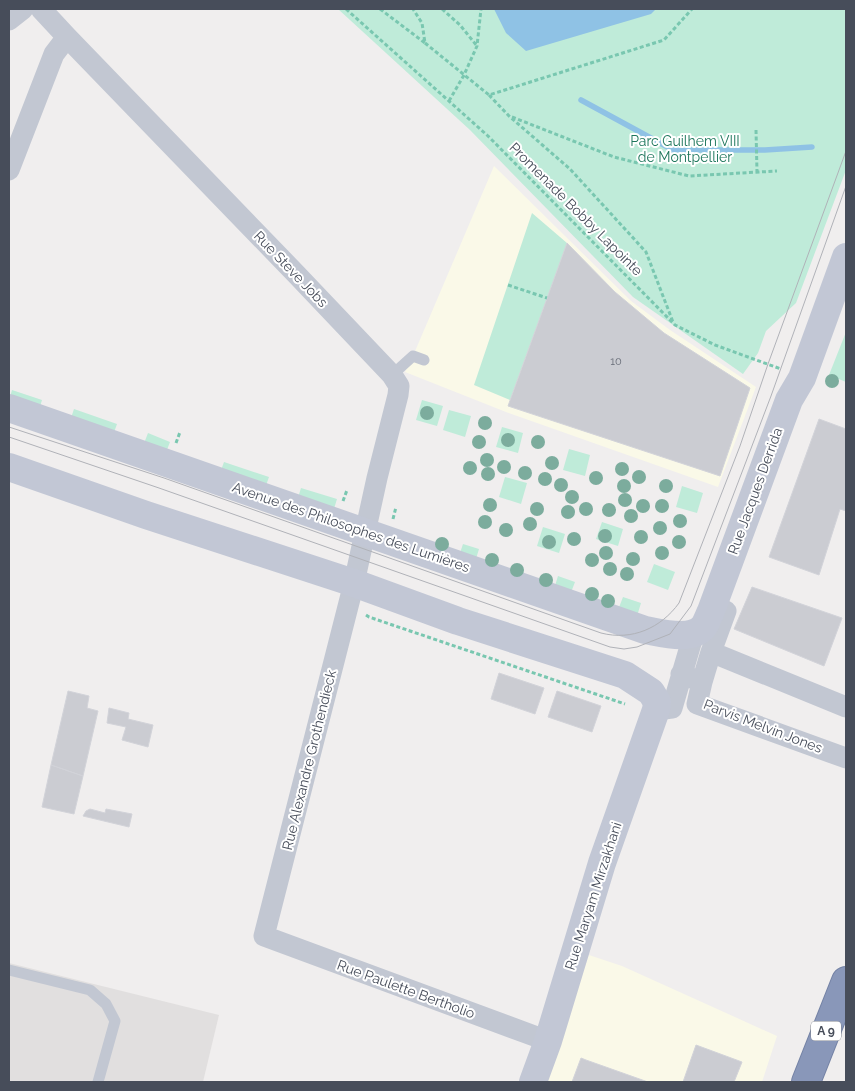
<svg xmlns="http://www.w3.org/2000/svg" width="855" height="1091" viewBox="0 0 855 1091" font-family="Raleway,sans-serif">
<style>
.commercial{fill:#faf9e8}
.education{fill:#e1dfdf}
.green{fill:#bfebd9}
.water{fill:#8fc2e5}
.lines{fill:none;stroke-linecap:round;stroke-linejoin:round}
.stream{stroke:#8fc2e5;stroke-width:5.5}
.building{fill:#cbccd2;stroke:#d2d3d9}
.highway-casing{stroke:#7482a5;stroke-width:30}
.path{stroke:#79c7b0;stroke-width:3;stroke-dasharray:4 2.5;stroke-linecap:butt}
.lane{stroke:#c2c7d2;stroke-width:11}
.street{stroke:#c2c7d2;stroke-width:21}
.secondary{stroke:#c2c7d5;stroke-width:28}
.highway{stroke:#8997b9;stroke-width:28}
.tram{stroke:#b0b2b8;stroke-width:1}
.tree{fill:#7cac9d}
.labels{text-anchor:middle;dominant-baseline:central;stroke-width:4;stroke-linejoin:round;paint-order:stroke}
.number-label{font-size:11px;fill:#686d78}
.shield{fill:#fff;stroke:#7e828c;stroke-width:1}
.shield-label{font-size:12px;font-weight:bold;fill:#474d5a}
.park-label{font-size:14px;fill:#1d765b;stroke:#fff}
.street-label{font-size:14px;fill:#474d5a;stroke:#fff}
</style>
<rect width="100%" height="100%" fill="#f0eeee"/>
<path class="commercial" d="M 494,166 L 631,301 L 670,330 L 756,387 L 718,487 L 506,412 L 405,372 L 413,356 Z
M 589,955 L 622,966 L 777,1036 L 762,1082 L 543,1082 Z"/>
<path class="education" d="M 9,963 L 219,1015 L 203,1082 L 9,1082 Z"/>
<path class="green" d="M 338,9 L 846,9 L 846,170 L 796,303 L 766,331 L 758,353 L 743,374 L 633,297 L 470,130 Z
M 532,213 L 567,243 L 510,400 L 474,385 Z
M 846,332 L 846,382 L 829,375 Z
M 12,390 L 42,400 L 38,413 L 9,400 Z
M 422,400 L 443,406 L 437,426 L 416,420 Z
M 74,409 L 117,424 L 112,438 L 69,424 Z
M 449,410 L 471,416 L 465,437 L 443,430 Z
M 502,427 L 523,433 L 518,453 L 496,447 Z
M 148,433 L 170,442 L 165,455 L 143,446 Z
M 569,449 L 590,455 L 585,476 L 563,470 Z
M 224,462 L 269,477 L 264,491 L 219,476 Z
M 505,477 L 527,483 L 521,504 L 499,497 Z
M 682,486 L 703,493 L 697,513 L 676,507 Z
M 301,488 L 337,499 L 333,512 L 297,501 Z
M 602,522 L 623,529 L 618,546 L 596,539 Z
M 543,527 L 565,534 L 559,553 L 537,546 Z
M 463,544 L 479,549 L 475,562 L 459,556 Z
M 654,564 L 675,572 L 668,590 L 647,582 Z
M 558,576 L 575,582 L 570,595 L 554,589 Z
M 623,597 L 641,603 L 637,616 L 618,610 Z"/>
<path class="water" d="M 494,9 L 656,9 L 651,14 L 526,51 L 506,33 Z"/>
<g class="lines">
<path class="stream" d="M 581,100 L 673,150 L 765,150 L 812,147"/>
</g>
<path class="building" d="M 567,243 L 615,292 L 664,333 L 750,388 L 720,476 L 508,406 Z
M 819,419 L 846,429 L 846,511 L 840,509 L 819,575 L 769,557 Z
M 752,587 L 842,618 L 824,666 L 734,629 Z
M 499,673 L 544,688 L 535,714 L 491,699 Z
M 68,691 L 89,696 L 87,708 L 98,711 L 83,776 L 51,765 Z
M 557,691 L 601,706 L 592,732 L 548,717 Z
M 109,708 L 129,713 L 128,719 L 153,725 L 148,747 L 122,740 L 126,727 L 107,723 Z
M 51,765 L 83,776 L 74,814 L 42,807 Z
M 90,809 L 105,813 L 106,809 L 132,814 L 129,827 L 83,816 L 86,811 Z
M 696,1045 L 742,1062 L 734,1082 L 683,1082 Z
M 581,1058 L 586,1060 L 648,1082 L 572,1082 Z"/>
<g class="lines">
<defs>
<path id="highway" d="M 806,1082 L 846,981"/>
</defs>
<use href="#highway" class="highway-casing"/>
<path class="path" d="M 346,9 L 488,136 L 675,325 L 715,345 L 781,369
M 380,9 L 425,43 L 422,23 L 413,9
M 442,9 L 460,25 L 477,46
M 425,43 L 489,95 L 664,40 L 692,9
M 489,95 L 509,116 L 570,169 L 646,252 L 673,322
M 449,101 L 464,75 L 477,46 L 481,9
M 512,117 L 614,157 L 689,176 L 777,171
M 756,130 L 757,172
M 508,285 L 547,298
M 176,443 L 180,432
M 343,501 L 347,490
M 393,519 L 396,507
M 366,615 L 369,617 L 625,704"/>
<path class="lane" d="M 392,375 L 413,356 L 424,360
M 9,970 L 90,990 L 106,1004 L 115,1021 L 98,1082"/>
<path class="street" d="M 41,9 L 67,37 L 297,275 L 392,375 L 399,386 L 398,395 L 377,478 L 354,583 L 264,936 L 548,1041
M 9,20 L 23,9
M 9,170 L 54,54 L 67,37
M 711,652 L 726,611
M 681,674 L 702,682 L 697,704 L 846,758
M 702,682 L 711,652 L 846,707
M 656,710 L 672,708 L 694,633"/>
<path class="secondary" d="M 9,408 L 645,630 C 662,633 692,642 704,626 C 707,621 709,615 711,611 L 789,400 L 802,378 L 846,257
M 9,467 L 146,515 L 354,583 L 458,621 L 625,675 L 651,692 L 657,702 L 656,710 L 602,863 L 548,1041 L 533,1082"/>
<use href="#highway" class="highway"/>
<path class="tram" d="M 9,427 L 164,478 L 601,633 C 632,641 661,628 679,603 L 740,446 L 768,364 L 846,151
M 9,437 L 159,488 L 610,647 L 624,649 L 637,647 L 670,634 L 691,606 L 771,396 L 846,186"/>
</g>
<g class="tree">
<circle cx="832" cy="381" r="7"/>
<circle cx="427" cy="413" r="7"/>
<circle cx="485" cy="423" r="7"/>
<circle cx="508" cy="440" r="7"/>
<circle cx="479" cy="442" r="7"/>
<circle cx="538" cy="442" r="7"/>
<circle cx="487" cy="460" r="7"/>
<circle cx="552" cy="463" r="7"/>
<circle cx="504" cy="467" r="7"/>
<circle cx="470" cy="468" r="7"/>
<circle cx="622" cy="469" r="7"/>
<circle cx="525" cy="473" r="7"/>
<circle cx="488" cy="474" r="7"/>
<circle cx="639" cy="477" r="7"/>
<circle cx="596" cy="478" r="7"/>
<circle cx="545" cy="479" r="7"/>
<circle cx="561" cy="485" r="7"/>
<circle cx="624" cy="486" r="7"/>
<circle cx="666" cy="486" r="7"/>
<circle cx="572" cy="497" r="7"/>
<circle cx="625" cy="500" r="7"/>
<circle cx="490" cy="505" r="7"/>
<circle cx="643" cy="506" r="7"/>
<circle cx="662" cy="506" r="7"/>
<circle cx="537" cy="509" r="7"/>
<circle cx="586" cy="509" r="7"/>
<circle cx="609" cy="510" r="7"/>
<circle cx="568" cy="512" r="7"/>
<circle cx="631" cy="516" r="7"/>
<circle cx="680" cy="521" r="7"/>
<circle cx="485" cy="522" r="7"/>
<circle cx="530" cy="524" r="7"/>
<circle cx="660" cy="528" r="7"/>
<circle cx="506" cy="530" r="7"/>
<circle cx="605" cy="536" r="7"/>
<circle cx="641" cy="537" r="7"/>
<circle cx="574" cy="539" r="7"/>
<circle cx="549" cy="542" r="7"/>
<circle cx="679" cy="542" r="7"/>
<circle cx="442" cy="544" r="7"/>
<circle cx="606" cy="553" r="7"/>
<circle cx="662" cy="553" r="7"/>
<circle cx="633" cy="559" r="7"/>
<circle cx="492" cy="560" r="7"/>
<circle cx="592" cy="560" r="7"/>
<circle cx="610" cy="569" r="7"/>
<circle cx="517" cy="570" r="7"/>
<circle cx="627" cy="574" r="7"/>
<circle cx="546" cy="580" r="7"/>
<circle cx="592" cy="594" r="7"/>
<circle cx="608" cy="601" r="7"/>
</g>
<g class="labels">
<g class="number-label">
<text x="616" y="361">10</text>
</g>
<rect class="shield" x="811" y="1021.5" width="30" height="19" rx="4"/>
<g class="shield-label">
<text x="826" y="1031">A 9</text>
</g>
<g class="park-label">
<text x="685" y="141">Parc Guilhem VIII<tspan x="685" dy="16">de Montpellier</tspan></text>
</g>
<g class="street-label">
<text transform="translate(576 209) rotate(45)">Promenade Bobby Lapointe</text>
<text transform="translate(291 269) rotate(46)">Rue Steve Jobs</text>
<text transform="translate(755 491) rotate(-70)">Rue Jacques Derrida</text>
<text transform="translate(351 527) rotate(19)">Avenue des Philosophes des Lumières</text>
<text transform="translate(763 726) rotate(21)">Parvis Melvin Jones</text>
<text transform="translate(309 760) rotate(-76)">Rue Alexandre Grothendieck</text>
<text transform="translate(593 896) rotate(-72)">Rue Maryam Mirzakhani</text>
<text transform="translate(406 989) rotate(20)">Rue Paulette Bertholio</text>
</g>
</g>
<rect width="855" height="1091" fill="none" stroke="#474d5a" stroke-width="20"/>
</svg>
